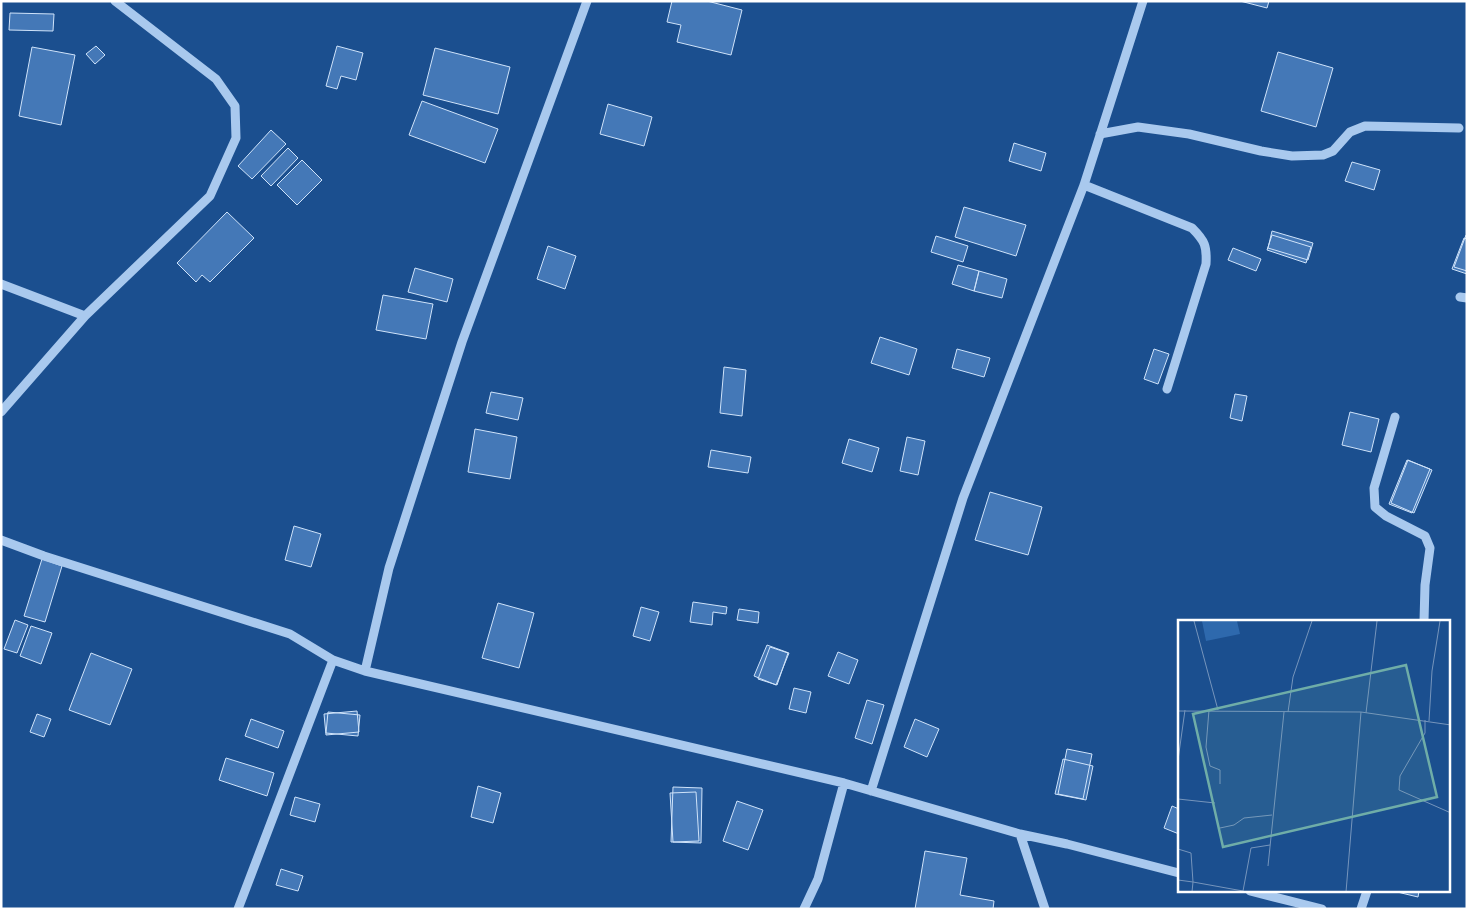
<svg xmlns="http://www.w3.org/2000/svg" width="1468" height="910" viewBox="0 0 1468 910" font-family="'Asap Condensed',sans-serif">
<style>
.building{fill:#4478b7;stroke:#cfe3fa}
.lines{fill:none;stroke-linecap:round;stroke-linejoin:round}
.minor{stroke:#a9c9ee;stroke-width:9}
.inset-road{fill:none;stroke:#7695bc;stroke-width:1}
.view{fill:#6fada8;fill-opacity:0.15;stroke:#6fada8;stroke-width:2.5}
.inset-edge{fill:none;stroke:#fff;stroke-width:2.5}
</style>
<rect width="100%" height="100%" fill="#1b4f8f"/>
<path class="building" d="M 672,1 L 707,1 L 742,10 L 731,55 L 677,42 L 681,25 L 667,22 Z
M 1240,1 L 1269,1 L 1267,8 Z
M 10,13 L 54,14 L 53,31 L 9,30 Z
M 96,46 L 105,55 L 95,64 L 86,54 Z
M 337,46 L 363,53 L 356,80 L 341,76 L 337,89 L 326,86 Z
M 32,47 L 75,55 L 61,125 L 19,116 Z
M 435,48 L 510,67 L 498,114 L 423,95 Z
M 1278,52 L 1333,68 L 1316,127 L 1261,111 Z
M 422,101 L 498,129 L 485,163 L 409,135 Z
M 608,104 L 652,117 L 644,146 L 600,134 Z
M 271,130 L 286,144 L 252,179 L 238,166 Z
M 1014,143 L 1046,153 L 1041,171 L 1009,161 Z
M 288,148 L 298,158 L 271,186 L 261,176 Z
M 302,160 L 322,180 L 297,205 L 277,185 Z
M 1352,162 L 1380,170 L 1374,190 L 1345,181 Z
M 964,207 L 1026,225 L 1016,256 L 955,237 Z
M 227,212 L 254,238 L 210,282 L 202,275 L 196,282 L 177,263 Z
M 1272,231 L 1313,243 L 1308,260 L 1268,248 Z
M 1272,235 L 1311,247 L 1306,263 L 1267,250 Z
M 1466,235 L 1467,235 L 1467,271 L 1454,267 Z
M 936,236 L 968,246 L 963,262 L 931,252 Z
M 1464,238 L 1467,239 L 1467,274 L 1452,269 Z
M 548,246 L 576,256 L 565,289 L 537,279 Z
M 1233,248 L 1261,259 L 1256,271 L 1228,260 Z
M 958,265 L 979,271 L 974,291 L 952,284 Z
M 415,268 L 453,279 L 447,302 L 408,292 Z
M 979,271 L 1007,279 L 1002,298 L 974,291 Z
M 383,295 L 433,304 L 426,339 L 376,330 Z
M 880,337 L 917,349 L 909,375 L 871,363 Z
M 957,349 L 990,358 L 984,377 L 952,368 Z
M 1154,349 L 1169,354 L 1158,384 L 1144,379 Z
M 724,367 L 746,370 L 742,416 L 720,413 Z
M 491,392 L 523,398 L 518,420 L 486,413 Z
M 1235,394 L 1247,396 L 1242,421 L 1230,418 Z
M 1350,412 L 1379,419 L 1371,452 L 1342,445 Z
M 475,429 L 517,437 L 510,479 L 468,472 Z
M 907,437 L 925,441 L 918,475 L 900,471 Z
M 849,439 L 879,448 L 872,472 L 842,463 Z
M 711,450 L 751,457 L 748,473 L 708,467 Z
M 1407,460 L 1430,469 L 1412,513 L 1389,504 Z
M 1408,460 L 1432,470 L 1414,513 L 1391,503 Z
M 990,492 L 1042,507 L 1028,555 L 975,540 Z
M 294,526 L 321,534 L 311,567 L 285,560 Z
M 42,559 L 62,566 L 45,622 L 24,616 Z
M 693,602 L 727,607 L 726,614 L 713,612 L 712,625 L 690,622 Z
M 498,603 L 534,613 L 519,668 L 482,658 Z
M 641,607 L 659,612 L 650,641 L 633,636 Z
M 739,609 L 759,612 L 758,623 L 737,620 Z
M 15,620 L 28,625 L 17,653 L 4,649 Z
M 31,626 L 52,633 L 41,664 L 20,656 Z
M 767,645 L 789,653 L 776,685 L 754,676 Z
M 770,647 L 788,653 L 777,685 L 758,679 Z
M 838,652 L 858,660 L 849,684 L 828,676 Z
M 91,653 L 132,669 L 110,725 L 69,710 Z
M 794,688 L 811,692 L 806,713 L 789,709 Z
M 867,700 L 884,705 L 872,744 L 855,738 Z
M 357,711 L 359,732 L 326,735 L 324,714 Z
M 328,712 L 360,715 L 358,736 L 326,733 Z
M 37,714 L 51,719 L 44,737 L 30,732 Z
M 251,719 L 284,731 L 278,748 L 245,736 Z
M 915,719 L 939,729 L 927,757 L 904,747 Z
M 1067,749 L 1092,754 L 1083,799 L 1058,794 Z
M 226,758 L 274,773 L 267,796 L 219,780 Z
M 1063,759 L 1093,766 L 1086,800 L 1055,794 Z
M 478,786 L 501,793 L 493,823 L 471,817 Z
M 673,787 L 702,788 L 701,843 L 671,842 Z
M 696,792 L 699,841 L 673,842 L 670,793 Z
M 295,797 L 320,804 L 315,822 L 290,815 Z
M 737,801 L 763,810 L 748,850 L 723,841 Z
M 1172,806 L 1179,809 L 1179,834 L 1164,828 Z
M 925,851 L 967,858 L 960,895 L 994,901 L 993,909 L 915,909 Z
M 281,869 L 303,876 L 298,891 L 276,885 Z
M 1393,891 L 1419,891 L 1418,897 Z"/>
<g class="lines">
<path class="minor" d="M 1100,134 L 1138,127 L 1189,134 L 1261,151 L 1292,156 L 1323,155 L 1333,151 L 1350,132 L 1365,126 L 1459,128
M 1084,185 L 1192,228 C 1205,241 1207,246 1206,264 L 1167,389
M 1,284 L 85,316
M 1460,297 L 1467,298
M 1,412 L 85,316 L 210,196 L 236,138 L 235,106 L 216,79 L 115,1
M 1395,417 L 1374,488 L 1375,507 L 1386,516 L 1425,536 L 1430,548 L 1425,585 L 1424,621
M 1,540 L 44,556 L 290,634 L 333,660 L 365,671 L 844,783 L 1020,834 L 1067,844 L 1179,873
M 365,671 L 389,568 L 462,342 L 587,1
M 871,791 L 963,498 L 1084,185 L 1143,1
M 1020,834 L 1045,909
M 1250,891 L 1322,909
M 238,909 L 333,660
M 804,909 L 818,879 L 844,783
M 1361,909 L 1367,891"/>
</g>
<g transform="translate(1178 620)">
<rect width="272" height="272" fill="#1b4f8f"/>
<path d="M 24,1 L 59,1 L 62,14 L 28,21 Z" fill="#2e69ad"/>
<path class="inset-road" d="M 16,1 L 40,90M 31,90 L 28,127 L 32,146 L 42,150 L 42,164M 0,91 L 183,92 L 273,105M 110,92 L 115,57 L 134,1M 188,93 L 199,1M 247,100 L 247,113 L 222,156 L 221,170 L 273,193M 251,101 L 254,51 L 262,1M 0,140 L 7,90M 0,179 L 37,183M 42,208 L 56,205 L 66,198 L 94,195M 0,229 L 13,233 L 15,262 L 65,271 L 73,228 L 92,225M 90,246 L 106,92M 0,260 L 15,262 L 14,272M 168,272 L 183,92"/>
<path class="view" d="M 228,45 L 259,177 L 45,227 L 15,94 Z"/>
<rect width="272" height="272" class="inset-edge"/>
</g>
<rect width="1468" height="910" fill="none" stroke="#ffffff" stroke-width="5"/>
</svg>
